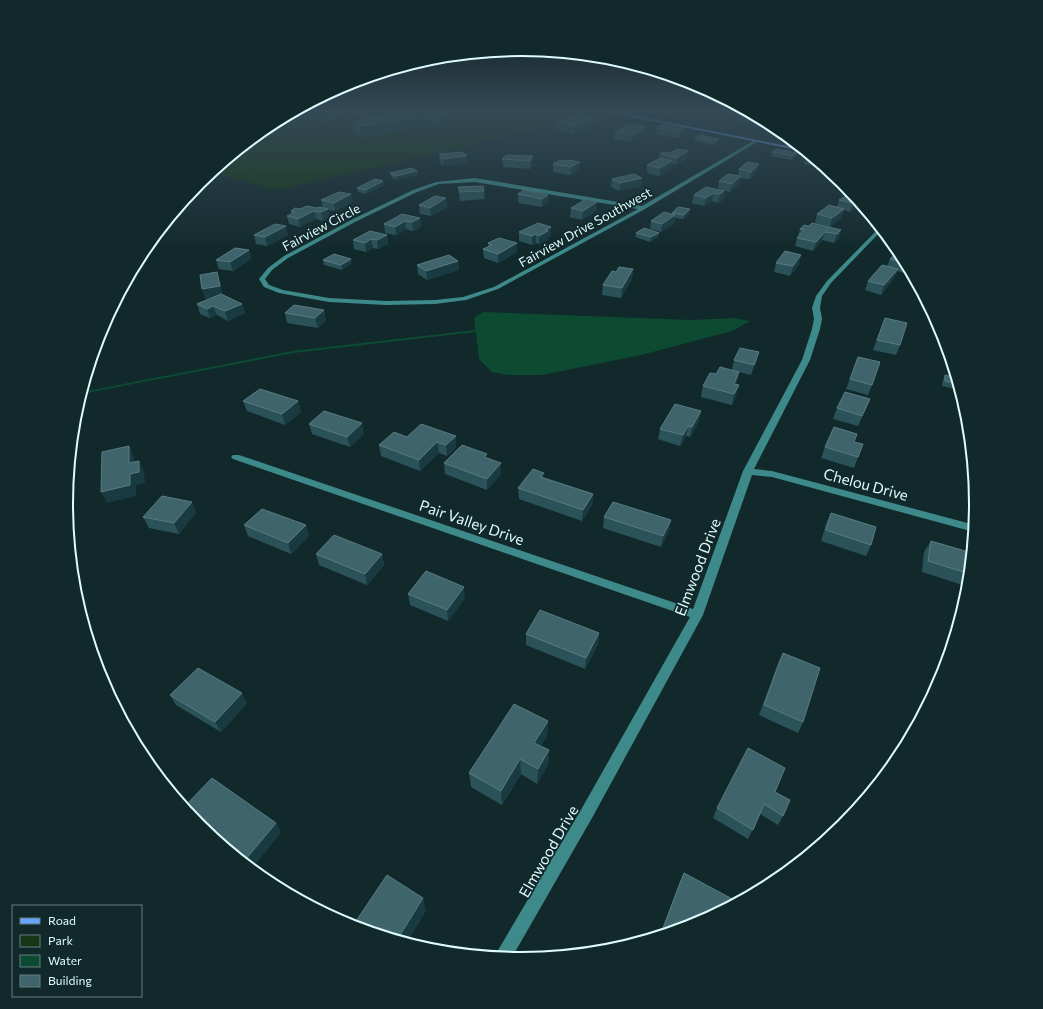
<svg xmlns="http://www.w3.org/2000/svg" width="1043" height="1009" viewBox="0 0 1043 1009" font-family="Commissioner,sans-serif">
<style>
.green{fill:#173615}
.water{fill:#0c4b32}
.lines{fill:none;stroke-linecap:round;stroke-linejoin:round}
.stream{fill:#0c4b32;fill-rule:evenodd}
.minor{fill:#3e8a8a;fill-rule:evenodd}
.major{fill:#67a4fc;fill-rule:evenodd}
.wall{fill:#2b5259}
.shaded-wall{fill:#193a40}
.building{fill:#3f646b;stroke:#587c82}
.labels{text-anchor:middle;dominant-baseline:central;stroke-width:3.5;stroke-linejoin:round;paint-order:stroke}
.far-street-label{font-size:13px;fill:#defcfe;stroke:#12292c}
.street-label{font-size:15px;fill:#defcfe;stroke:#12292c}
.rim{fill:none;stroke:#defcfe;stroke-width:2}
</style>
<rect width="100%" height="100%" fill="#12292c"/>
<path class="green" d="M 298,110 L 612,110 L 477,144 L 275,190 L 213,172 L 269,126 Z"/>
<path class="water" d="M 483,312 L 691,320 L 734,318 L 750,321 L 732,331 L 641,355 L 542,375 L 508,375 L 492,372 L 479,359 L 474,318 Z"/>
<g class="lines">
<path class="stream" d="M 475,330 L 476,330 L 476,332 L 293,353 L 81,394 L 82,392 L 293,351 Z"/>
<path class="minor" d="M 347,110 L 354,110 L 390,122 L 387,123 L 351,112 L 325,121 L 322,120 Z
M 442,110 L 449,110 L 408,120 L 406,119 Z
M 632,110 L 638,110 L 623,116 L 620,115 Z
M 753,141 L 757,142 L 645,209 L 498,289 L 466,300 L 435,304 L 386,305 L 329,302 L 279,293 L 264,287 L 259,279 L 268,268 L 284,256 L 353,219 L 413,190 L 436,182 L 475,178 L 642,206 ZM 475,182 L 638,209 L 494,287 L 463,297 L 435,300 L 386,301 L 329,298 L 283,290 L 269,285 L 265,279 L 272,270 L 288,258 L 357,221 L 417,192 L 439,184 Z
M 880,227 L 882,230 L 831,283 L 822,296 L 820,308 L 822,319 L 820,329 L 810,360 L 754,469 L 772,471 L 975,525 L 974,532 L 772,477 L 752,475 L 703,615 L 592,818 L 511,959 L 494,957 L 582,808 L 690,617 L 233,459 L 231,457 L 233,455 L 239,455 L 693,609 L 743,471 L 802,360 L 812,329 L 814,319 L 812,308 L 816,296 L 827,281 Z"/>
<path class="major" d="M 598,110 L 606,110 L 803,149 L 807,152 Z"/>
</g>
<path class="wall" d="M 299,110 L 337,110 L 314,119 L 300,116 Z
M 368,110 L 405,110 L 405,113 L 422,116 L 423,126 L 361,137 L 354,132 L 352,122 L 388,116 Z
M 473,110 L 487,110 L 481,112 Z
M 658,110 L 680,110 L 680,112 L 675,115 L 658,112 Z
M 426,113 L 472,114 L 439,124 L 426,120 Z
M 598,118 L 597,125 L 574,134 L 556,129 L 556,122 Z
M 761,118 L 767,123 L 765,125 L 741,122 L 742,119 Z
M 657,128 L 685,128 L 684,135 L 679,138 L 656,135 Z
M 615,132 L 645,134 L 631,142 L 614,139 Z
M 695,138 L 719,142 L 714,145 L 694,141 Z
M 772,152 L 796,157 L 792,160 L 771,156 Z
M 439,154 L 467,163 L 443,166 L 440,162 Z
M 660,154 L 687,159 L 676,165 L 672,164 L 671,169 L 659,176 L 647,173 L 647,165 L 659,159 Z
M 809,154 L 825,167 L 804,164 L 806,157 Z
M 533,156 L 533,164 L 530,169 L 503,167 L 502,159 Z
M 566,161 L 579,169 L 571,175 L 553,172 L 553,164 Z
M 759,164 L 757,172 L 750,179 L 740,178 L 739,184 L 730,192 L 718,189 L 719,181 L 738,175 L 739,169 Z
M 390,173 L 418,175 L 396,180 L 391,177 Z
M 642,178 L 641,186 L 619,191 L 611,187 L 612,179 Z
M 384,185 L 366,194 L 358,192 L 357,188 Z
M 458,187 L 484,191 L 485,199 L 460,201 Z
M 724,191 L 723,200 L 718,203 L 712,201 L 704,206 L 692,203 L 694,195 Z
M 852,193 L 862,204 L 850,212 L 844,210 L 841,218 L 830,227 L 815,223 L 817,214 L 837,207 L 839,200 Z
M 351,194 L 353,202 L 335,211 L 328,210 L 329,217 L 323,221 L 316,219 L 300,227 L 289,224 L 287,216 L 291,214 L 291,211 L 300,209 L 323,208 L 321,200 Z
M 518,194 L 548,195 L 548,203 L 542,207 L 518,203 Z
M 446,198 L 447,207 L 431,216 L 420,214 L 419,205 Z
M 597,202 L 597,210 L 582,220 L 570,217 L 571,208 Z
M 690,209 L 689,213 L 683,219 L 675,218 L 674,224 L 661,232 L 650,229 L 651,221 L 672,214 L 672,213 Z
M 420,218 L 421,227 L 413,231 L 406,229 L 396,235 L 385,233 L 384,224 Z
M 809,226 L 841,230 L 838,239 L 834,243 L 822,240 L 813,251 L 795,246 L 800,229 Z
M 519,232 L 551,236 L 548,237 L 548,240 L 539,244 L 536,243 L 532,245 L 519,241 Z
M 636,233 L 658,237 L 650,242 L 635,237 Z
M 254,235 L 288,235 L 267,246 L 256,244 Z
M 387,235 L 388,244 L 378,249 L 373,248 L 366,252 L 354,249 L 353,240 Z
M 488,243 L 517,252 L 498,263 L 484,258 L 483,249 L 488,247 Z
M 249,250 L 251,259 L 233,271 L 219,269 L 216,260 Z
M 900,252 L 909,268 L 905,273 L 897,271 L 894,278 L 881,295 L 865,290 L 868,281 L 887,266 L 890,259 Z
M 351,259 L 352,263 L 342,270 L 324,265 L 323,260 Z
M 458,261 L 459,270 L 427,280 L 418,274 L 417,265 Z
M 776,263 L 799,264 L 790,276 L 774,272 Z
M 633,269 L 632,279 L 621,298 L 602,295 L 603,285 L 616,272 Z
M 220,282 L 222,294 L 242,304 L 245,313 L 228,321 L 217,315 L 210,318 L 200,314 L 197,304 L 212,298 L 205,299 Z
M 324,310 L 326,320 L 318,328 L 287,323 L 285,313 Z
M 885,318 L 900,345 L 896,355 L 873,350 Z
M 759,352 L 756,362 L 751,375 L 739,372 L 736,384 L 736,396 L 732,405 L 701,397 L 703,386 L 732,370 L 734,360 Z
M 858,357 L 872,385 L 868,395 L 846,389 Z
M 945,375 L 957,378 L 961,390 L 942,386 L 943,380 Z
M 870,399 L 858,426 L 833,419 L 837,408 Z
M 243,401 L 298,401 L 301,412 L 285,425 L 247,411 Z
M 699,421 L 690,437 L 686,436 L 680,446 L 658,439 L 660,429 Z
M 309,424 L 364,434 L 350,447 L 312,434 Z
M 456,436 L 456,447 L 447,456 L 439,453 L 420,471 L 381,456 L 379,445 L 407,437 Z
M 854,442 L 858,457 L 854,468 L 821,458 L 825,447 Z
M 488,459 L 501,474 L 487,490 L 445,474 L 444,463 Z
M 544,478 L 593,494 L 592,505 L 582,521 L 519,499 L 518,488 Z
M 196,512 L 179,534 L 149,528 L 143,517 Z
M 831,513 L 871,545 L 866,556 L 821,541 L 826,524 Z
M 604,517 L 671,520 L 669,531 L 661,547 L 603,528 Z
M 244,525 L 306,525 L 309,536 L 291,554 L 248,536 Z
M 931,541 L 972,553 L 969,587 L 922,572 L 924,552 Z
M 316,554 L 382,554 L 384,565 L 367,585 L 319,565 Z
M 408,594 L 465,598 L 448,621 L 410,605 Z
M 599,633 L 598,644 L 585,669 L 526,645 L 526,634 Z
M 783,653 L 803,722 L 798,733 L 759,715 L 778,663 Z
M 170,695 L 247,703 L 221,732 L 176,705 Z
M 548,721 L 547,736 L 541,746 L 549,750 L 548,765 L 537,784 L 521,774 L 502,805 L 471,787 L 469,773 Z
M 775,792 L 783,816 L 778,825 L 760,814 L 748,839 L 713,818 L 717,808 Z
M 184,807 L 276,823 L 281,832 L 252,868 L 229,851 L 199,826 Z
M 684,873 L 696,925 L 660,936 L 678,886 Z"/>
<path class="shaded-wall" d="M 317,110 L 337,110 L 314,119 L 312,112 Z
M 391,110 L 405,110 L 405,113 L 392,117 Z
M 461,110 L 472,110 L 472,114 L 439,124 L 438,117 Z
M 481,110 L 487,110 L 481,112 Z
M 678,110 L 680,110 L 680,112 L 675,115 L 675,111 Z
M 422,116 L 423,126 L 361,137 L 360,126 Z
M 598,118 L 597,125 L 574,134 L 574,126 Z
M 646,127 L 645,134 L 631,142 L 632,135 Z
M 685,128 L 684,135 L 679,138 L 680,131 Z
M 719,139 L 719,142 L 714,145 L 714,142 Z
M 688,151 L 687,159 L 676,165 L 677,158 Z
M 797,153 L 796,157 L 792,160 L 793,156 Z
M 467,156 L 467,163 L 443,166 L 443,159 Z
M 533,156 L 533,164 L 530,169 L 530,161 Z
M 672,161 L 671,169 L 659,176 L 660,168 Z
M 580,162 L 579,169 L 571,175 L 571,167 Z
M 759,164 L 757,172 L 750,179 L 751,172 Z
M 417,171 L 418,175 L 396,180 L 396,176 Z
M 740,176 L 739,184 L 730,192 L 732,184 Z
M 642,178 L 641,186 L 619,191 L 620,183 Z
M 383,181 L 384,185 L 366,194 L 366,190 Z
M 724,191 L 723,200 L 718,203 L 720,194 Z
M 714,193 L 712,201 L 704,206 L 706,198 Z
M 351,194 L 353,202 L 335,211 L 334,203 Z
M 548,195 L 548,203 L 542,207 L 542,199 Z
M 188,196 L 190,202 L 183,203 Z
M 446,198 L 447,207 L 431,216 L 430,208 Z
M 858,200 L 862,204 L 850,212 L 853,203 Z
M 597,202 L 597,210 L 582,220 L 583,211 Z
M 328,209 L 329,217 L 323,221 L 321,212 Z
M 690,209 L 689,213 L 683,219 L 684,215 Z
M 844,209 L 841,218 L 830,227 L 832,218 Z
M 314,211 L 316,219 L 300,227 L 298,219 Z
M 675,215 L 674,224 L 661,232 L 662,224 Z
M 420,218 L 421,227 L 413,231 L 412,222 Z
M 405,221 L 406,229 L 396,235 L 395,227 Z
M 286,226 L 288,235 L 267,246 L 265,237 Z
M 551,227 L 551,236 L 548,237 L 548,240 L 539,244 L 539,236 L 545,230 Z
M 841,230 L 838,239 L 834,243 L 837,234 Z
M 825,232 L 822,240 L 813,251 L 816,242 Z
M 659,233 L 658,237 L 650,242 L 651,237 Z
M 536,234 L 536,243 L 532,245 L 532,236 Z
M 387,235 L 388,244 L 378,249 L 377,240 Z
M 371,239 L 373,248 L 366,252 L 365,243 Z
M 517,243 L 517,252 L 498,263 L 498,254 Z
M 249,250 L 251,259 L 233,271 L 230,262 Z
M 801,255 L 799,264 L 790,276 L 793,266 Z
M 351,259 L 352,263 L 342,270 L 341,265 Z
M 458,261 L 459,270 L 427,280 L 426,271 Z
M 908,266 L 909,268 L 905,273 Z
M 633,269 L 632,279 L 621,298 L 622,288 Z
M 898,269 L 894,278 L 881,295 L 884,285 Z
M 217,272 L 220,282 L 222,296 L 205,299 L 202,289 Z
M 242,304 L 245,313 L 228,321 L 225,311 Z
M 213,306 L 217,315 L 210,318 L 207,309 Z
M 324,310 L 326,320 L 318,328 L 315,318 Z
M 759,352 L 756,362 L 751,375 L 754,365 Z
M 739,372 L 737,382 L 731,394 L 734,384 Z
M 739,385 L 736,396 L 732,405 L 734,394 Z
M 298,401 L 301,412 L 285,425 L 282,414 Z
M 701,411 L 699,421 L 690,437 L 692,427 Z
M 362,423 L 364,434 L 350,447 L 347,437 Z
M 688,426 L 686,436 L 680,446 L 683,435 Z
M 456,436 L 456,447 L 447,456 L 446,445 Z
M 437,442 L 439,453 L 420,471 L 419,460 Z
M 129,446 L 134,457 L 134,474 L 139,461 L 144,472 L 145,483 L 136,485 L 136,496 L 107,503 L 101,492 L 129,463 Z
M 487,454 L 488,465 L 484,457 Z
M 501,463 L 501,474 L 487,490 L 487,479 Z
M 593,494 L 592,505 L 582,521 L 583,510 Z
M 192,502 L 196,512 L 179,534 L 174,523 Z
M 671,520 L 669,531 L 661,547 L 663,536 Z
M 306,525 L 309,536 L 291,554 L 288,543 Z
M 382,554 L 384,565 L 367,585 L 365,574 Z
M 464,587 L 465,598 L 448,621 L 447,610 Z
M 599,633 L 598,644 L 585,669 L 586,658 Z
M 242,693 L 247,703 L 221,732 L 215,722 Z
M 548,721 L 547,736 L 534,758 L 534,743 Z
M 549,750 L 548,765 L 537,784 L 538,769 Z
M 520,759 L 521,774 L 502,805 L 501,791 Z
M 276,823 L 281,832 L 252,868 L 246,859 Z
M 423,898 L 426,911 L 407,943 L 397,940 Z"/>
<path class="building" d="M 301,110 L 317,110 L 312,112 Z
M 438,110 L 461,110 L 438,117 L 426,113 Z
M 668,110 L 678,110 L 675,111 Z
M 413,111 L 422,116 L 360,126 L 352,122 Z
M 580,114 L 598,118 L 574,126 L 556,122 Z
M 744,116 L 761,118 L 766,121 L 742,119 Z
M 629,124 L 646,127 L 632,135 L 615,132 Z
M 661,124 L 685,128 L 680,131 L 657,128 Z
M 700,135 L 719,139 L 714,142 L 695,138 Z
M 677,149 L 688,151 L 677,158 L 660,154 L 664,152 L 670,153 Z
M 776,149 L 797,153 L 793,156 L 772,152 Z
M 463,152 L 467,156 L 443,159 L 439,154 Z
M 809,154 L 813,158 L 806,157 Z
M 506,155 L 533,156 L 530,161 L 502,159 Z
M 660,158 L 672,161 L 660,168 L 647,165 Z
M 560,160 L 566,161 L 569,160 L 580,162 L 571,167 L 553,164 Z
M 747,162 L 759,164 L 751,172 L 739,169 Z
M 412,168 L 417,171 L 396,176 L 390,173 Z
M 634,174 L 642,178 L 620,183 L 612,179 Z
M 728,174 L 740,176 L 732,184 L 719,181 Z
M 375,179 L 383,181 L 366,190 L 357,188 Z
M 483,186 L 484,191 L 460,192 L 458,187 Z
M 706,187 L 724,191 L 720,194 L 714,193 L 706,198 L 694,195 Z
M 524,190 L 548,195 L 542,199 L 518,194 Z
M 339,192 L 351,194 L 334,203 L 321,200 Z
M 850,193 L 852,193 L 858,200 L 853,203 L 839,200 Z
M 435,196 L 446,198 L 430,208 L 419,205 Z
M 586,199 L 597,202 L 583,211 L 571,208 Z
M 829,205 L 844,209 L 832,218 L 817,214 Z
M 307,206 L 317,208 L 320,207 L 328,209 L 321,212 L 314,211 L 298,219 L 287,216 L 295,212 L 291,211 L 295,208 L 300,209 Z
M 678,207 L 690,209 L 684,215 L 672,213 Z
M 664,212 L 675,215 L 662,224 L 651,221 Z
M 402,214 L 420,218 L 412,222 L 405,221 L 395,227 L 384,224 Z
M 538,223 L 551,227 L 545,230 L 548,231 L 539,236 L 536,234 L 532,236 L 519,232 Z
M 812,223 L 841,230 L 837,234 L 825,232 L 816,242 L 797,238 L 804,230 L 800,229 L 804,225 L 809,226 Z
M 275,224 L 286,226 L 265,237 L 254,235 Z
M 644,228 L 659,233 L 651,237 L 636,233 Z
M 370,231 L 387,235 L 377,240 L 371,239 L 365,243 L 353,240 Z
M 499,238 L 517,243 L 498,254 L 483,249 L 492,245 L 488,243 Z
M 235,248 L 249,250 L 230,262 L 216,260 Z
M 899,250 L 900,252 L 907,263 L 890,259 Z
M 785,251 L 801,255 L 793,266 L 776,263 Z
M 334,254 L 351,259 L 341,265 L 323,260 Z
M 449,255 L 458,261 L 426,271 L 417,265 Z
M 882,265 L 898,269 L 884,285 L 868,281 Z
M 619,267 L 633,269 L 622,288 L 603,285 L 612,271 L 616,272 Z
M 217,272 L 220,286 L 202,289 L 200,275 Z
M 221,294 L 242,304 L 225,311 L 213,306 L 207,309 L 197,304 Z
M 294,305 L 324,310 L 315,318 L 285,313 Z
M 885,318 L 907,323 L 900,345 L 877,340 Z
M 740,348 L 759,352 L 754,365 L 734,360 Z
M 858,357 L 880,362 L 872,385 L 850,379 Z
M 720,367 L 739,372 L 734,384 L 739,385 L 734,394 L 703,386 L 710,373 L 716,374 Z
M 945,375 L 957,378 L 959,384 L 945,381 Z
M 260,389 L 298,401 L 282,414 L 243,401 Z
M 845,392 L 870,399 L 862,416 L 837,408 Z
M 675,404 L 701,411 L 692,427 L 688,426 L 683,435 L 660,429 Z
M 324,411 L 362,423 L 347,437 L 309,424 Z
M 421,424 L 456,436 L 446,445 L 437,442 L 419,460 L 379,445 L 394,432 L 407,437 Z
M 834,427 L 857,434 L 854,442 L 863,444 L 858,457 L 825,447 Z
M 462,445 L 487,454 L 484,457 L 501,463 L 487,479 L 444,463 Z
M 129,446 L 129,463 L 139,461 L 139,472 L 130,474 L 130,485 L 101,492 L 102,452 Z
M 533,469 L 544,473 L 541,477 L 593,494 L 583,510 L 518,488 Z
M 162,496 L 192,502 L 174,523 L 143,517 Z
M 613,502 L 671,520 L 663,536 L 604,517 Z
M 262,509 L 306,525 L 288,543 L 244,525 Z
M 831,513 L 876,527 L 871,545 L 826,530 Z
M 334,535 L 382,554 L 365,574 L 316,554 Z
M 931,541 L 972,553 L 970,574 L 928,561 Z
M 426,571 L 464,587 L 447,610 L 408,594 Z
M 540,610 L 599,633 L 586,658 L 526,634 Z
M 783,653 L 820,668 L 803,722 L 764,705 Z
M 198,668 L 242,693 L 215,722 L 170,695 Z
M 514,704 L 548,721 L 534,743 L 549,750 L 538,769 L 520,759 L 501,791 L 469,773 Z
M 748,748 L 785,768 L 775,792 L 790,800 L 783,816 L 764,804 L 753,830 L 717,808 Z
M 212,778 L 276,823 L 246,859 L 195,821 L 184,807 Z
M 684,873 L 736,901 L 735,905 L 696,925 L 660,936 Z
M 387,875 L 423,898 L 397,940 L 352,927 Z"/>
<linearGradient id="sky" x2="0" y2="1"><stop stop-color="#0a1718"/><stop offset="0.44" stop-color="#334956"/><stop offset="1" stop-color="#334956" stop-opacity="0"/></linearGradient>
<rect width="1043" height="251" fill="url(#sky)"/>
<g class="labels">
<g class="far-street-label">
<text transform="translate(321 227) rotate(-28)">Fairview Circle</text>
<text transform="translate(585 227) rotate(-29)">Fairview Drive Southwest</text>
</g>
<g class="street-label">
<text transform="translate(866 484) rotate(15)">Chelou Drive</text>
<text transform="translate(472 522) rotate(19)">Pair Valley Drive</text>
<text transform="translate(697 567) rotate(-69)">Elmwood Drive</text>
<text transform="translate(548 851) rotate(-60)">Elmwood Drive</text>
</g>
</g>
<path d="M0 0H1043V1009H0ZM73 504a448 448 0 1 1 896 0a448 448 0 1 1-896 0Z" fill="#12292c" fill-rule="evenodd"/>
<path class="rim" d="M73 504a448 448 0 1 1 896 0a448 448 0 1 1-896 0Z"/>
<rect x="12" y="905" width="130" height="92" fill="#12292c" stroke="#647d80"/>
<rect x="20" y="918" width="20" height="6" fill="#67a4fc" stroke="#647d80"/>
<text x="48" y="925" font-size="12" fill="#defcfe">Road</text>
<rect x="20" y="935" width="20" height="12" fill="#173615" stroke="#647d80"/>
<text x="48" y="945" font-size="12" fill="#defcfe">Park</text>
<rect x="20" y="955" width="20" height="12" fill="#0c4b32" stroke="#647d80"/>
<text x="48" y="965" font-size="12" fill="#defcfe">Water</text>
<rect x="20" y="975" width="20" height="12" fill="#3f646b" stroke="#647d80"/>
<text x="48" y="985" font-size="12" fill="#defcfe">Building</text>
</svg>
